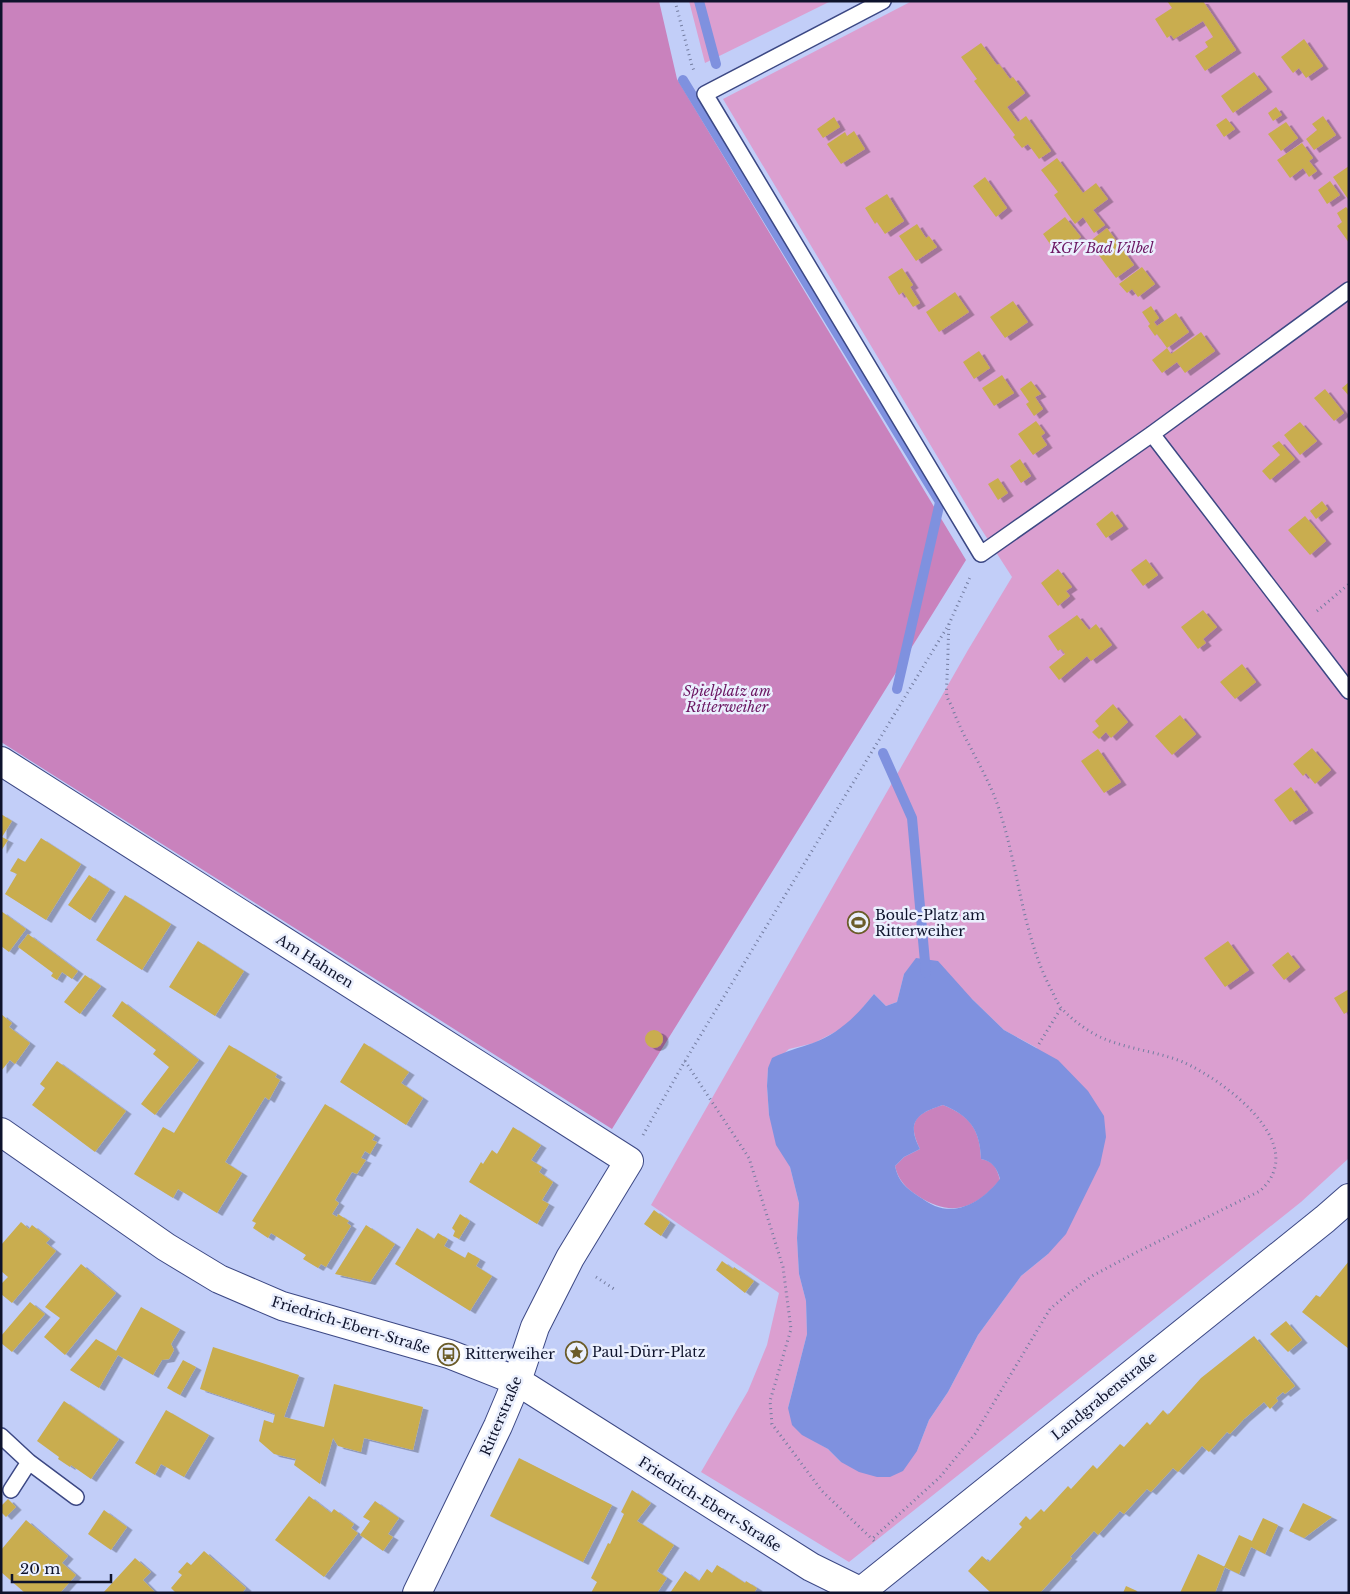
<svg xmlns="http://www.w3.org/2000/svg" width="1350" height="1594" viewBox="0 0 1350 1594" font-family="'Libre Baskerville',serif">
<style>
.green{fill:#db9fd0;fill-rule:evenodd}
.forest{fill:#c982bd}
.water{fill:#7f91df;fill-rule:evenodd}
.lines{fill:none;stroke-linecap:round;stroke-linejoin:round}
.stream{stroke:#7f91df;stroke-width:10}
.building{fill:#c9ad50;filter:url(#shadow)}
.lane-casing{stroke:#3c4884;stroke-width:18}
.street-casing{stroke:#3c4884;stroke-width:30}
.path{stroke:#747da0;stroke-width:3;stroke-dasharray:1 4;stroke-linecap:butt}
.lane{stroke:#fff;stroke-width:15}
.street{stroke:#fff;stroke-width:28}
.labels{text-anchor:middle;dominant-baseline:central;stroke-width:5;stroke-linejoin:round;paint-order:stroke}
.park-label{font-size:14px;font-style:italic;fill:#6b1662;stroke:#ebf0fe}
.poi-label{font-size:14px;fill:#0e132c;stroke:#ebf0fe;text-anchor:start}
.street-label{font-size:14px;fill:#0e132c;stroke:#ebf0fe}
</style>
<defs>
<filter id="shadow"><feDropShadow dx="5.5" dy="3" stdDeviation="0" flood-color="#0004"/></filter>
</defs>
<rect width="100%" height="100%" fill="#c2cef8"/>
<path class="green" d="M 689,1 L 831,1 L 705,63 Z
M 912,1 L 1349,1 L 1349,1158 L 1301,1202 L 849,1562 L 701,1472 L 748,1391 L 767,1345 L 779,1293 L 651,1205 L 968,650 L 1012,577 L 976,521 L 723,99 ZM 904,974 L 972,999 L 1004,1030 L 1037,1048 L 1048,1254 L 1021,1276 L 978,1335 L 948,1392 L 929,1420 L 917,1451 L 841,1462 L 828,1449 L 816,1442 L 788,1408 L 807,1334 L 806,1301 L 799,1274 L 797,1238 L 799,1203 L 790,1167 L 769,1115 L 767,1086 L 768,1068 L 789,1049 L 814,1043 L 839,1030 L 856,1016 L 874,994 L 886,1006 L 897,1002 Z"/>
<path class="forest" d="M 1,1 L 659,1 L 677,79 L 966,560 L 612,1129 L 1,742 Z
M 943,1105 C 970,1116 980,1129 981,1159 C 993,1161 997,1168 1000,1180 C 975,1209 952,1218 918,1196 C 906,1188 898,1180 895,1166 L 904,1157 L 920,1149 C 906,1121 917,1113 943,1105 Z"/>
<path class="water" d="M 916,958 L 938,961 L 972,999 L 1004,1030 L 1058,1060 L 1088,1091 L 1104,1116 L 1106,1137 L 1100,1165 L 1066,1234 L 1048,1254 L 1021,1276 L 1005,1298 L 978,1335 L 948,1392 L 929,1420 L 917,1451 L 903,1471 L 890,1477 L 877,1477 L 859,1472 L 841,1462 L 828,1449 L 802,1435 L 792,1425 L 788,1408 L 807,1334 L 806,1301 L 799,1274 L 797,1238 L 799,1203 L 790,1167 L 776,1145 L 769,1115 L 767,1086 L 768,1068 L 772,1058 C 786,1051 799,1048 813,1043 C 840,1033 857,1015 874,994 L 886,1006 L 897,1002 L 904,974 ZM 943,1105 C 970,1116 980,1130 981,1159 C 992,1161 997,1168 1000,1179 C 985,1198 961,1216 935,1206 C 930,1204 923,1199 918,1196 C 906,1188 898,1181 895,1166 L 904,1157 L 920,1149 C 906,1122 917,1113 943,1105 Z"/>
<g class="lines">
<path class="stream" d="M 699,1 L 716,64
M 683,80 L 940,502 L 897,689
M 883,753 L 912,818 L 926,973"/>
</g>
<path class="building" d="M 1167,1 L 1203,1 L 1236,50 L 1205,71 L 1195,56 L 1208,47 L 1205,42 L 1213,37 L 1203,21 L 1174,39 L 1171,35 L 1167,38 L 1155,19 L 1172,8 Z
M 1304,39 L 1323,66 L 1306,78 L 1299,68 L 1293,73 L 1281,57 Z
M 981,43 L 997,65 L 999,64 L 1010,79 L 1013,77 L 1025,93 L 1007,107 L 1018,122 L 1026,116 L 1051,151 L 1039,159 L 1028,144 L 1022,148 L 1013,137 L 1015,135 L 974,81 L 977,79 L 961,57 Z
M 1254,72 L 1267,89 L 1233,113 L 1221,96 Z
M 1276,107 L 1282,115 L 1273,121 L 1268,113 Z
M 1323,116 L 1336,135 L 1314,150 L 1306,139 L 1317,130 L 1312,124 Z
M 834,117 L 840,127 L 823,138 L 817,129 Z
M 1226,118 L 1235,129 L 1224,137 L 1216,125 Z
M 1286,122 L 1298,138 L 1281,151 L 1268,134 Z
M 854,131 L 865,149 L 841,164 L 827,144 L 845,132 L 847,136 Z
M 1302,143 L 1313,158 L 1309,161 L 1317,171 L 1309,177 L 1303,168 L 1290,178 L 1277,160 Z
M 1057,158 L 1083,193 L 1096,183 L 1108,199 L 1093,210 L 1105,225 L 1094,233 L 1083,217 L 1075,224 L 1054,195 L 1058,192 L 1041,170 Z
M 1349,166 L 1349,198 L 1348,199 L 1333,177 Z
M 985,177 L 1007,208 L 996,217 L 973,186 Z
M 1330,181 L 1340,195 L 1327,204 L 1318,190 Z
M 887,194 L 904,221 L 885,234 L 877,222 L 875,224 L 865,208 Z
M 1346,207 L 1349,210 L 1349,243 L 1337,226 L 1342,222 L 1337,213 Z
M 1065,217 L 1081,237 L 1057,254 L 1043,234 Z
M 917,224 L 926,238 L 929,236 L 937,247 L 916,261 L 899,236 Z
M 1107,228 L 1134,265 L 1116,278 L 1089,242 Z
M 1142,267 L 1155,284 L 1138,297 L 1132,289 L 1127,293 L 1119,284 Z
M 902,268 L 913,285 L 910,287 L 920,303 L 913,307 L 903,292 L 899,295 L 888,277 Z
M 955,292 L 969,312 L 939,332 L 926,312 Z
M 1013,301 L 1028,322 L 1005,338 L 990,317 Z
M 1151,306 L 1159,318 L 1154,322 L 1157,326 L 1176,313 L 1189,332 L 1167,348 L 1157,334 L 1155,336 L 1148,326 L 1150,324 L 1142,312 Z
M 1201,332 L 1215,351 L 1185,373 L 1177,362 L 1162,373 L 1152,360 L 1167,348 L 1171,354 Z
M 979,351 L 990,368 L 974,379 L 963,362 Z
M 1002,375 L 1014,393 L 994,406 L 982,388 Z
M 1031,381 L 1041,394 L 1035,397 L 1043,409 L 1034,416 L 1026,404 L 1029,402 L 1020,389 Z
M 1349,382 L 1349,396 L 1342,388 Z
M 1325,389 L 1344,413 L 1334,421 L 1314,398 Z
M 1036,421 L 1045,433 L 1041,436 L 1047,445 L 1033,455 L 1018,434 Z
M 1300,422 L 1317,441 L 1300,455 L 1284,435 Z
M 1279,441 L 1295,459 L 1270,480 L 1262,471 L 1280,455 L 1272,446 Z
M 1020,459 L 1031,476 L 1021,483 L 1010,466 Z
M 998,478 L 1008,493 L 998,500 L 988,484 Z
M 1322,501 L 1328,509 L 1316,519 L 1310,511 Z
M 1112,511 L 1123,526 L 1106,538 L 1096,524 Z
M 1305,516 L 1326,541 L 1310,555 L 1288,530 Z
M 1146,559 L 1158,575 L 1143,586 L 1131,570 Z
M 1058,569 L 1072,587 L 1066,591 L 1070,596 L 1058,606 L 1041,583 Z
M 1203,610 L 1217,627 L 1203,639 L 1206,643 L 1198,649 L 1181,627 Z
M 1077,615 L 1089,630 L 1096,624 L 1112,645 L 1091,661 L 1087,656 L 1059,680 L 1049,667 L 1065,654 L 1061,649 L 1058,651 L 1048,636 Z
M 1242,664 L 1256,682 L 1235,699 L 1220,682 Z
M 1113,704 L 1128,722 L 1111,738 L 1106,732 L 1099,739 L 1092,732 L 1099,726 L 1095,721 Z
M 1180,715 L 1196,734 L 1172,755 L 1155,736 Z
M 1312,748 L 1331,770 L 1315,784 L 1306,773 L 1303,776 L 1293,764 Z
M 1098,749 L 1121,782 L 1104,793 L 1081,761 Z
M 1291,787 L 1308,810 L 1290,822 L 1274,800 Z
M 1,814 L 12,821 L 2,837 L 8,840 L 1,851 Z
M 41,838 L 81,864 L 46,920 L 5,894 L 17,874 L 10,871 L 18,858 L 25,862 Z
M 89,875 L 110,889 L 90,920 L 68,905 Z
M 125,895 L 171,924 L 142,970 L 96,940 Z
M 1,911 L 26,929 L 9,952 L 1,946 Z
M 28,934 L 78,971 L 72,979 L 62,972 L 57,980 L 51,976 L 53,973 L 18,947 Z
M 198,941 L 244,971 L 215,1016 L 169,987 Z
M 1228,941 L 1249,970 L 1225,987 L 1204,958 Z
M 1288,952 L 1300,967 L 1284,980 L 1272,965 Z
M 85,975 L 101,986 L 80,1014 L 64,1002 Z
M 1349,989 L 1349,1011 L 1344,1014 L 1334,998 Z
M 122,1001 L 199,1060 L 155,1115 L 141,1104 L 169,1067 L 153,1054 L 156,1050 L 112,1016 Z
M 1,1014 L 12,1023 L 9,1027 L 30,1043 L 15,1064 L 10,1060 L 1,1071 Z
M645 1039a9 9 0 1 1 18 0a9 9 0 1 1-18 0Z
M 364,1043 L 409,1072 L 401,1083 L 423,1098 L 406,1125 L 340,1082 Z
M 229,1045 L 277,1074 L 275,1077 L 280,1080 L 269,1100 L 265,1097 L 225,1162 L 242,1173 L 217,1213 L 178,1189 L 173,1198 L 134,1174 L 163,1127 L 174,1133 Z
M 57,1061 L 126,1111 L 95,1152 L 32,1105 L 45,1088 L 40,1084 Z
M 325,1104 L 375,1135 L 372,1140 L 377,1142 L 370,1154 L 365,1151 L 361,1158 L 366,1160 L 357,1174 L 352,1172 L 335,1200 L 339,1203 L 332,1214 L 337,1217 L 338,1214 L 349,1221 L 347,1223 L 351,1226 L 326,1267 L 321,1264 L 318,1268 L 303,1259 L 306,1255 L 271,1233 L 268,1238 L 253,1228 L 256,1223 L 252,1221 Z
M 513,1127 L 541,1145 L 531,1160 L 542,1167 L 539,1172 L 553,1182 L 542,1200 L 549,1204 L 537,1224 L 469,1182 L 481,1162 L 483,1164 L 492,1150 L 497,1154 Z
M 654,1210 L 670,1222 L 661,1236 L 644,1224 Z
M 460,1214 L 470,1221 L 459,1239 L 453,1236 L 455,1231 L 452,1228 Z
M 21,1222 L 29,1229 L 32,1225 L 50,1239 L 46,1243 L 56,1251 L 12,1303 L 1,1294 L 1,1284 L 8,1277 L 1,1271 L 1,1245 Z
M 366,1225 L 395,1244 L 370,1282 L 335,1274 Z
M 417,1228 L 434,1239 L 438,1233 L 448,1239 L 444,1246 L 465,1258 L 468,1252 L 480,1259 L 476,1266 L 492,1276 L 470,1311 L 395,1264 Z
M 722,1261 L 733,1269 L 734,1267 L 754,1281 L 745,1293 L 716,1270 Z
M 1349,1261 L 1349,1349 L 1302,1312 L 1316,1295 L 1320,1297 Z
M 81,1264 L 116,1293 L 65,1355 L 44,1337 L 60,1318 L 45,1307 Z
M 30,1302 L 45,1314 L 12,1352 L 1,1343 L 1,1336 Z
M 141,1307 L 180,1329 L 171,1344 L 174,1350 L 169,1359 L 162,1360 L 153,1375 L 118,1355 L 99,1388 L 70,1370 L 96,1339 L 116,1351 Z
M 1286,1321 L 1302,1340 L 1288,1352 L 1270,1334 Z
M 1254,1336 L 1295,1386 L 1285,1394 L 1283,1392 L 1276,1398 L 1278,1401 L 1270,1409 L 1264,1402 L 1244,1419 L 1230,1434 L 1227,1432 L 1209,1452 L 1202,1446 L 1178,1472 L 1173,1468 L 1151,1492 L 1147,1489 L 1124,1514 L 1120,1511 L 1098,1535 L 1094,1531 L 1070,1557 L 1072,1558 L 1040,1593 L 991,1593 L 968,1571 L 982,1556 L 989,1562 L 1022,1527 L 1019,1524 L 1026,1516 L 1030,1520 L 1041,1509 L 1044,1512 L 1068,1486 L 1071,1489 L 1093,1465 L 1097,1469 L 1120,1444 L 1124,1447 L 1147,1422 L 1150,1425 L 1163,1410 L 1168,1415 L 1201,1378 Z
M 213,1347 L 299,1375 L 284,1417 L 324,1427 L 334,1384 L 423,1407 L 413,1450 L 364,1438 L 361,1452 L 338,1446 L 333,1438 L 320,1484 L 294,1465 L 296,1459 L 274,1454 L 259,1441 L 264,1420 L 273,1423 L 275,1414 L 200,1389 Z
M 183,1360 L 196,1367 L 180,1395 L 167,1388 Z
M 64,1401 L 119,1439 L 91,1479 L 71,1465 L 70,1467 L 58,1459 L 59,1457 L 37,1441 Z
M 166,1410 L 209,1435 L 184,1477 L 161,1464 L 155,1475 L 135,1463 Z
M 519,1458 L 612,1505 L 583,1562 L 490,1516 Z
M 632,1490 L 651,1503 L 637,1521 L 674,1545 L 657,1571 L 667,1578 L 657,1593 L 591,1593 L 597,1582 L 591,1578 L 608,1543 L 610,1544 L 624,1514 L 621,1512 Z
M 309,1496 L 331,1513 L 334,1509 L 354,1524 L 351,1528 L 358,1533 L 324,1577 L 275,1540 Z
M 8,1499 L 16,1507 L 6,1517 L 1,1512 L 1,1506 Z
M 375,1501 L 399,1518 L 388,1534 L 393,1537 L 383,1551 L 360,1535 L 370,1521 L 363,1517 Z
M 1303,1503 L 1332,1517 L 1304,1538 L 1289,1531 Z
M 104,1510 L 127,1527 L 111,1550 L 88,1534 Z
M 1263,1518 L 1278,1525 L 1265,1554 L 1251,1547 L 1239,1574 L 1224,1567 L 1239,1535 L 1252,1541 Z
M 26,1520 L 68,1556 L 62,1563 L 76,1575 L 60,1593 L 25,1593 L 1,1572 L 1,1550 Z
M 204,1551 L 246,1588 L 242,1593 L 176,1593 L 171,1588 L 182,1575 L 178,1572 L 187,1562 L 191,1565 Z
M 1198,1554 L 1225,1567 L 1215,1593 L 1180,1593 Z
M 135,1558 L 151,1572 L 143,1580 L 156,1593 L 103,1593 Z
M 717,1565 L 745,1583 L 746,1581 L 757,1588 L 754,1593 L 670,1593 L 685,1571 L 699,1581 L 707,1569 L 712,1573 Z
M 1126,1586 L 1137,1591 L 1136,1593 L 1123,1593 Z"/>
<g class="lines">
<defs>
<path id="lane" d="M 883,1 L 705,94 L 981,554 L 1152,434 L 1349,290
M 1152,434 L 1349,691
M 1,1436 L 29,1462 L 76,1497
M 11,1490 L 29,1462"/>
<path id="street" d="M 1,761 L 629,1161 L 570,1258 L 535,1327 L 517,1381 L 498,1426 L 417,1593
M 1,1132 L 166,1247 L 219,1279 L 282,1306 L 449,1354 L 517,1381 L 811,1567 L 864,1593
M 859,1593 L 1325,1219 L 1349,1198"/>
</defs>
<use href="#lane" class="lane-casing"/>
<use href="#street" class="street-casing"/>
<path class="path" d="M 675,1 L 692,66 L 695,73
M 1317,611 L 1349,584
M 1039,1044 L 1061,1008
M 685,1061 L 749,1158 L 783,1267 L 791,1329 L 770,1401 L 772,1424 L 822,1491 L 872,1539
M 643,1135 L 685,1061 L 949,624 L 971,575
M 596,1277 L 614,1289
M 874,1541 L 872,1539 L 940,1477 L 975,1434 L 1050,1309 L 1069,1293 L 1092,1276 L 1137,1252 L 1260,1191 C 1312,1144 1223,1080 1183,1062 C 1156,1051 1126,1049 1100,1037 C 1086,1030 1074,1021 1063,1010 C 1058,1005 1055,997 1052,991 C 1022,935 1019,869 999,809 C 988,775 966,744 953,710 C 952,705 948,701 947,696 C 946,691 947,683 947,677 C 948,660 948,642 949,624"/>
<use href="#lane" class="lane"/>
<use href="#street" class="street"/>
</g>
<defs>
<symbol id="stadium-ring" viewBox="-11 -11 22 22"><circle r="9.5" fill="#ebf0fe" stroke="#6b5c29" stroke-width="1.5"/><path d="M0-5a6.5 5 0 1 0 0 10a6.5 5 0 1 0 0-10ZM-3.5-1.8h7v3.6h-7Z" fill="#6b5c29"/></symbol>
<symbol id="sight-ring" viewBox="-11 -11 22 22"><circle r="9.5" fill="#ebf0fe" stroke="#6b5c29" stroke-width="1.5"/><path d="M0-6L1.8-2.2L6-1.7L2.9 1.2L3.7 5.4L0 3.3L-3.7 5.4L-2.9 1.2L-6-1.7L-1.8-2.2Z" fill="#6b5c29"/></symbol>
<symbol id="bus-ring" viewBox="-11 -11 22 22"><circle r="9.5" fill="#ebf0fe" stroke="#6b5c29" stroke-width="1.5"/><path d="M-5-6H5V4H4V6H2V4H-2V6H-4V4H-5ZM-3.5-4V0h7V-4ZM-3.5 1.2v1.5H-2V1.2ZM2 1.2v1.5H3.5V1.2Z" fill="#6b5c29"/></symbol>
</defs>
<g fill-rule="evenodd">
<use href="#stadium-ring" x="846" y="910" width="25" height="25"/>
<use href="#sight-ring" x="564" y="1340" width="25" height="25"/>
<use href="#bus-ring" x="436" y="1342" width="25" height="25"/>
</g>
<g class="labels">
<g class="park-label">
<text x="1102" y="248">KGV Bad Vilbel</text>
<text x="727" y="691">Spielplatz am<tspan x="727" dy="16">Ritterweiher</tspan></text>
</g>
<g class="poi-label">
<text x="875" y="915">Boule-Platz am<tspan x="875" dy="16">Ritterweiher</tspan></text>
<text x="592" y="1352">Paul-Dürr-Platz</text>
<text x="465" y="1354">Ritterweiher</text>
</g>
<g class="street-label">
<text transform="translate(315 961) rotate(32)">Am Hahnen</text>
<text transform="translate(351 1325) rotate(17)">Friedrich-Ebert-Straße</text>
<text transform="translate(1104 1396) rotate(-39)">Landgrabenstraße</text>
<text transform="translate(501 1416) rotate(-67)">Ritterstraße</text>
<text transform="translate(710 1504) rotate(32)">Friedrich-Ebert-Straße</text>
</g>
</g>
<rect width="1350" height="1594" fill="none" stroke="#0e132c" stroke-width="5"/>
<path d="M12 1574v8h99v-8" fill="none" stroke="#0e132c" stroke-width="2.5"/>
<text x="20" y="1574" font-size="15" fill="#0e132c" stroke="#ebf0fe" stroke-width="4" paint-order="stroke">20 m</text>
</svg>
